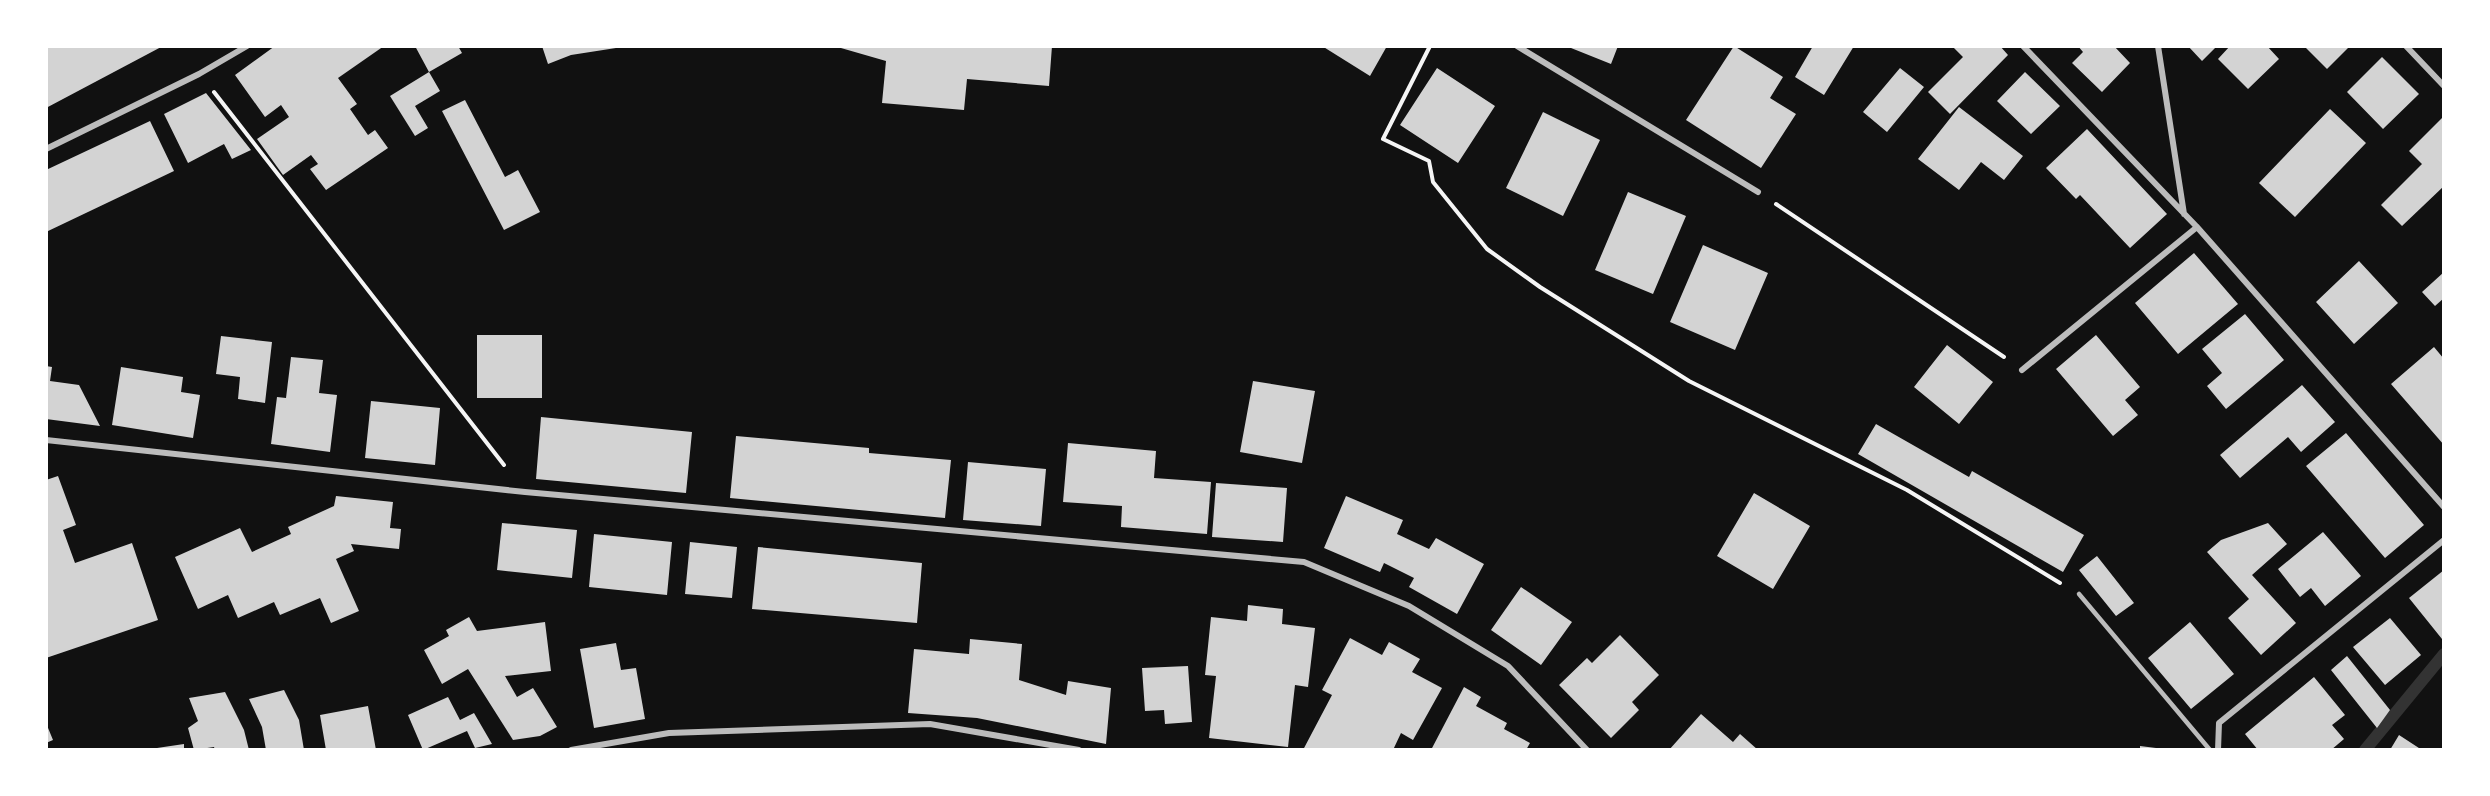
<svg xmlns="http://www.w3.org/2000/svg" width="2490" height="796" viewBox="0 0 2490 796" font-family="'PT Serif',serif">
<style>
.lines{fill:none;stroke-linecap:round;stroke-linejoin:round}
.stream{stroke:#333;stroke-width:12}
.building{fill:#d3d3d3}
.path{stroke:#f5f5f5;stroke-width:4}
.service{stroke:#bcbcbc;stroke-width:4.5}
.minor{stroke:#bcbcbc;stroke-width:6}
</style>
<rect width="100%" height="100%" fill="#111"/>
<g class="lines">
<path class="stream" d="M 2365,750 L 2444,654"/>
</g>
<path class="building" d="M 46,46 L 163,46 L 46,108 Z
M 275,46 L 384,46 L 338,78 L 357,104 L 350,109 L 368,135 L 375,130 L 388,148 L 326,190 L 310,169 L 318,164 L 311,155 L 283,175 L 257,139 L 289,117 L 281,105 L 265,117 L 235,75 Z
M 415,46 L 458,46 L 462,53 L 429,72 Z
M 542,46 L 616,46 L 616,48 L 571,55 L 548,64 Z
M 834,46 L 1052,46 L 1049,86 L 967,79 L 964,110 L 882,103 L 886,61 Z
M 1322,46 L 1387,46 L 1370,76 Z
M 1566,46 L 1618,46 L 1611,64 Z
M 1734,46 L 1783,77 L 1770,98 L 1796,114 L 1761,168 L 1686,120 Z
M 1813,46 L 1854,46 L 1824,95 L 1795,77 Z
M 1952,46 L 2000,46 L 2008,55 L 1950,114 L 1928,92 L 1963,57 Z
M 2078,46 L 2114,46 L 2130,63 L 2102,92 L 2072,63 L 2083,52 Z
M 2188,46 L 2217,46 L 2202,61 Z
M 2230,46 L 2267,46 L 2279,59 L 2248,89 L 2218,59 Z
M 2304,46 L 2350,46 L 2327,69 Z
M 2382,57 L 2419,94 L 2383,129 L 2347,92 Z
M 1437,68 L 1495,106 L 1458,163 L 1400,125 Z
M 1900,68 L 1924,87 L 1887,132 L 1863,112 Z
M 429,72 L 440,91 L 415,106 L 428,128 L 415,136 L 390,96 Z
M 2025,72 L 2060,106 L 2031,134 L 1997,101 Z
M 206,93 L 251,150 L 232,159 L 224,144 L 188,163 L 164,114 Z
M 465,100 L 505,177 L 518,170 L 540,212 L 504,230 L 442,111 Z
M 1959,107 L 2023,156 L 2004,180 L 1981,162 L 1959,190 L 1918,159 Z
M 2330,109 L 2366,143 L 2295,217 L 2259,183 Z
M 1543,112 L 1600,140 L 1563,216 L 1506,188 Z
M 2444,116 L 2444,186 L 2402,226 L 2381,205 L 2422,164 L 2409,151 Z
M 150,121 L 174,171 L 46,232 L 46,170 Z
M 2087,129 L 2167,214 L 2130,248 L 2080,195 L 2076,199 L 2046,168 Z
M 1628,192 L 1686,216 L 1653,294 L 1595,270 Z
M 1703,245 L 1768,273 L 1735,350 L 1670,322 Z
M 2194,253 L 2238,304 L 2178,354 L 2135,303 Z
M 2359,261 L 2398,303 L 2354,344 L 2316,302 Z
M 2444,272 L 2444,298 L 2435,306 L 2422,292 Z
M 2245,314 L 2284,360 L 2226,409 L 2207,386 L 2222,373 L 2202,349 Z
M 477,335 L 542,335 L 542,398 L 477,398 Z
M 2096,335 L 2140,387 L 2125,400 L 2138,415 L 2113,436 L 2056,369 Z
M 221,336 L 272,342 L 265,403 L 238,399 L 240,377 L 216,374 Z
M 1947,345 L 1993,382 L 1959,424 L 1914,387 Z
M 2434,347 L 2444,359 L 2444,445 L 2391,384 Z
M 291,357 L 323,360 L 319,393 L 337,395 L 330,452 L 271,444 L 277,397 L 286,398 Z
M 46,366 L 52,367 L 50,381 L 79,385 L 100,426 L 46,419 Z
M 121,367 L 183,377 L 181,392 L 200,395 L 193,438 L 112,425 Z
M 1253,381 L 1315,391 L 1302,463 L 1240,452 Z
M 2302,385 L 2335,422 L 2301,452 L 2288,437 L 2240,478 L 2220,455 Z
M 371,401 L 440,408 L 435,465 L 365,458 Z
M 541,417 L 692,432 L 686,493 L 536,479 Z
M 1876,424 L 1969,477 L 1972,471 L 2084,535 L 2063,572 L 1858,454 Z
M 2346,433 L 2424,525 L 2385,558 L 2306,466 Z
M 736,436 L 869,448 L 869,453 L 951,460 L 945,518 L 730,498 Z
M 1068,443 L 1156,451 L 1154,478 L 1211,482 L 1207,534 L 1121,527 L 1122,506 L 1063,502 Z
M 968,462 L 1046,469 L 1041,526 L 963,520 Z
M 58,476 L 76,525 L 63,530 L 75,563 L 132,543 L 158,620 L 46,658 L 46,480 Z
M 1216,483 L 1287,488 L 1283,542 L 1212,537 Z
M 1754,493 L 1810,526 L 1773,589 L 1717,556 Z
M 336,496 L 393,502 L 390,528 L 401,529 L 399,549 L 351,544 L 354,551 L 336,559 L 359,611 L 331,623 L 320,598 L 280,615 L 274,602 L 238,618 L 228,595 L 198,609 L 175,557 L 240,528 L 252,552 L 291,534 L 288,527 L 334,506 Z
M 1346,496 L 1403,520 L 1397,534 L 1429,549 L 1436,538 L 1484,564 L 1457,614 L 1409,587 L 1414,578 L 1384,563 L 1380,572 L 1324,548 Z
M 502,523 L 577,530 L 572,578 L 497,570 Z
M 2268,523 L 2287,544 L 2252,575 L 2296,623 L 2261,655 L 2228,618 L 2249,599 L 2207,552 L 2221,540 Z
M 2323,532 L 2361,576 L 2325,606 L 2311,588 L 2300,597 L 2278,569 Z
M 594,534 L 672,542 L 667,595 L 589,587 Z
M 690,542 L 737,547 L 732,598 L 685,594 Z
M 758,547 L 922,563 L 917,623 L 752,609 Z
M 2097,556 L 2134,603 L 2116,616 L 2079,570 Z
M 2444,570 L 2444,637 L 2442,639 L 2409,598 Z
M 1521,587 L 1572,622 L 1541,665 L 1491,630 Z
M 1248,605 L 1283,609 L 1282,624 L 1315,628 L 1308,687 L 1295,685 L 1288,747 L 1209,738 L 1216,676 L 1205,675 L 1211,617 L 1247,621 Z
M 469,617 L 477,631 L 545,622 L 551,671 L 505,676 L 517,697 L 533,688 L 557,727 L 540,736 L 513,740 L 468,669 L 442,684 L 424,650 L 449,636 L 446,630 Z
M 2390,618 L 2421,655 L 2385,685 L 2353,647 Z
M 2190,622 L 2234,674 L 2191,709 L 2148,658 Z
M 1620,635 L 1659,675 L 1632,702 L 1639,710 L 1611,738 L 1559,685 L 1587,658 L 1592,663 Z
M 1350,638 L 1382,655 L 1389,642 L 1420,659 L 1412,672 L 1442,688 L 1413,740 L 1401,733 L 1393,750 L 1303,750 L 1332,695 L 1322,690 Z
M 970,639 L 1022,644 L 1019,680 L 1066,695 L 1068,681 L 1111,688 L 1106,744 L 977,718 L 908,713 L 914,649 L 969,654 Z
M 616,643 L 621,670 L 636,668 L 645,719 L 594,728 L 580,649 Z
M 2347,656 L 2390,710 L 2377,728 L 2331,670 Z
M 1188,666 L 1192,722 L 1165,724 L 1164,710 L 1145,711 L 1142,668 Z
M 2314,677 L 2345,715 L 2332,725 L 2344,739 L 2331,750 L 2258,750 L 2245,734 Z
M 1464,687 L 1481,697 L 1476,706 L 1507,723 L 1504,729 L 1530,743 L 1526,750 L 1431,750 Z
M 284,690 L 299,720 L 304,750 L 266,750 L 262,727 L 249,699 Z
M 225,692 L 244,730 L 249,750 L 215,750 L 214,747 L 194,750 L 188,728 L 198,721 L 189,698 Z
M 448,697 L 460,720 L 474,713 L 492,744 L 475,748 L 467,731 L 423,750 L 408,715 Z
M 368,706 L 376,750 L 326,750 L 320,715 Z
M 1701,714 L 1733,742 L 1740,734 L 1758,750 L 1669,750 Z
M 46,723 L 53,740 L 46,743 Z
M 2399,735 L 2422,750 L 2390,750 Z
M 184,744 L 184,750 L 157,750 L 157,748 Z
M 2140,746 L 2156,748 L 2156,750 L 2140,750 Z"/>
<g class="lines">
<path class="path" d="M 1430,46 L 1383,139 L 1429,161 L 1433,182 L 1487,249 L 1540,287 L 1689,381 L 1907,490 L 2060,583
M 214,92 L 504,465
M 1776,204 L 2004,357"/>
<path class="service" d="M 2079,594 L 2210,750"/>
<path class="minor" d="M 1517,46 L 1758,192
M 2023,46 L 2197,227 L 2444,507
M 2158,46 L 2184,214
M 2406,46 L 2444,86
M 46,149 L 199,74 L 247,46
M 2022,370 L 2197,227
M 46,440 L 525,492 L 1304,562 L 1409,606 L 1508,666 L 1587,750
M 571,750 L 669,733 L 930,724 L 1079,750
M 2218,750 L 2219,723 L 2444,540"/>
</g>
<rect width="2490" height="796" fill="none" stroke="#ffffff" stroke-width="96"/>
</svg>
